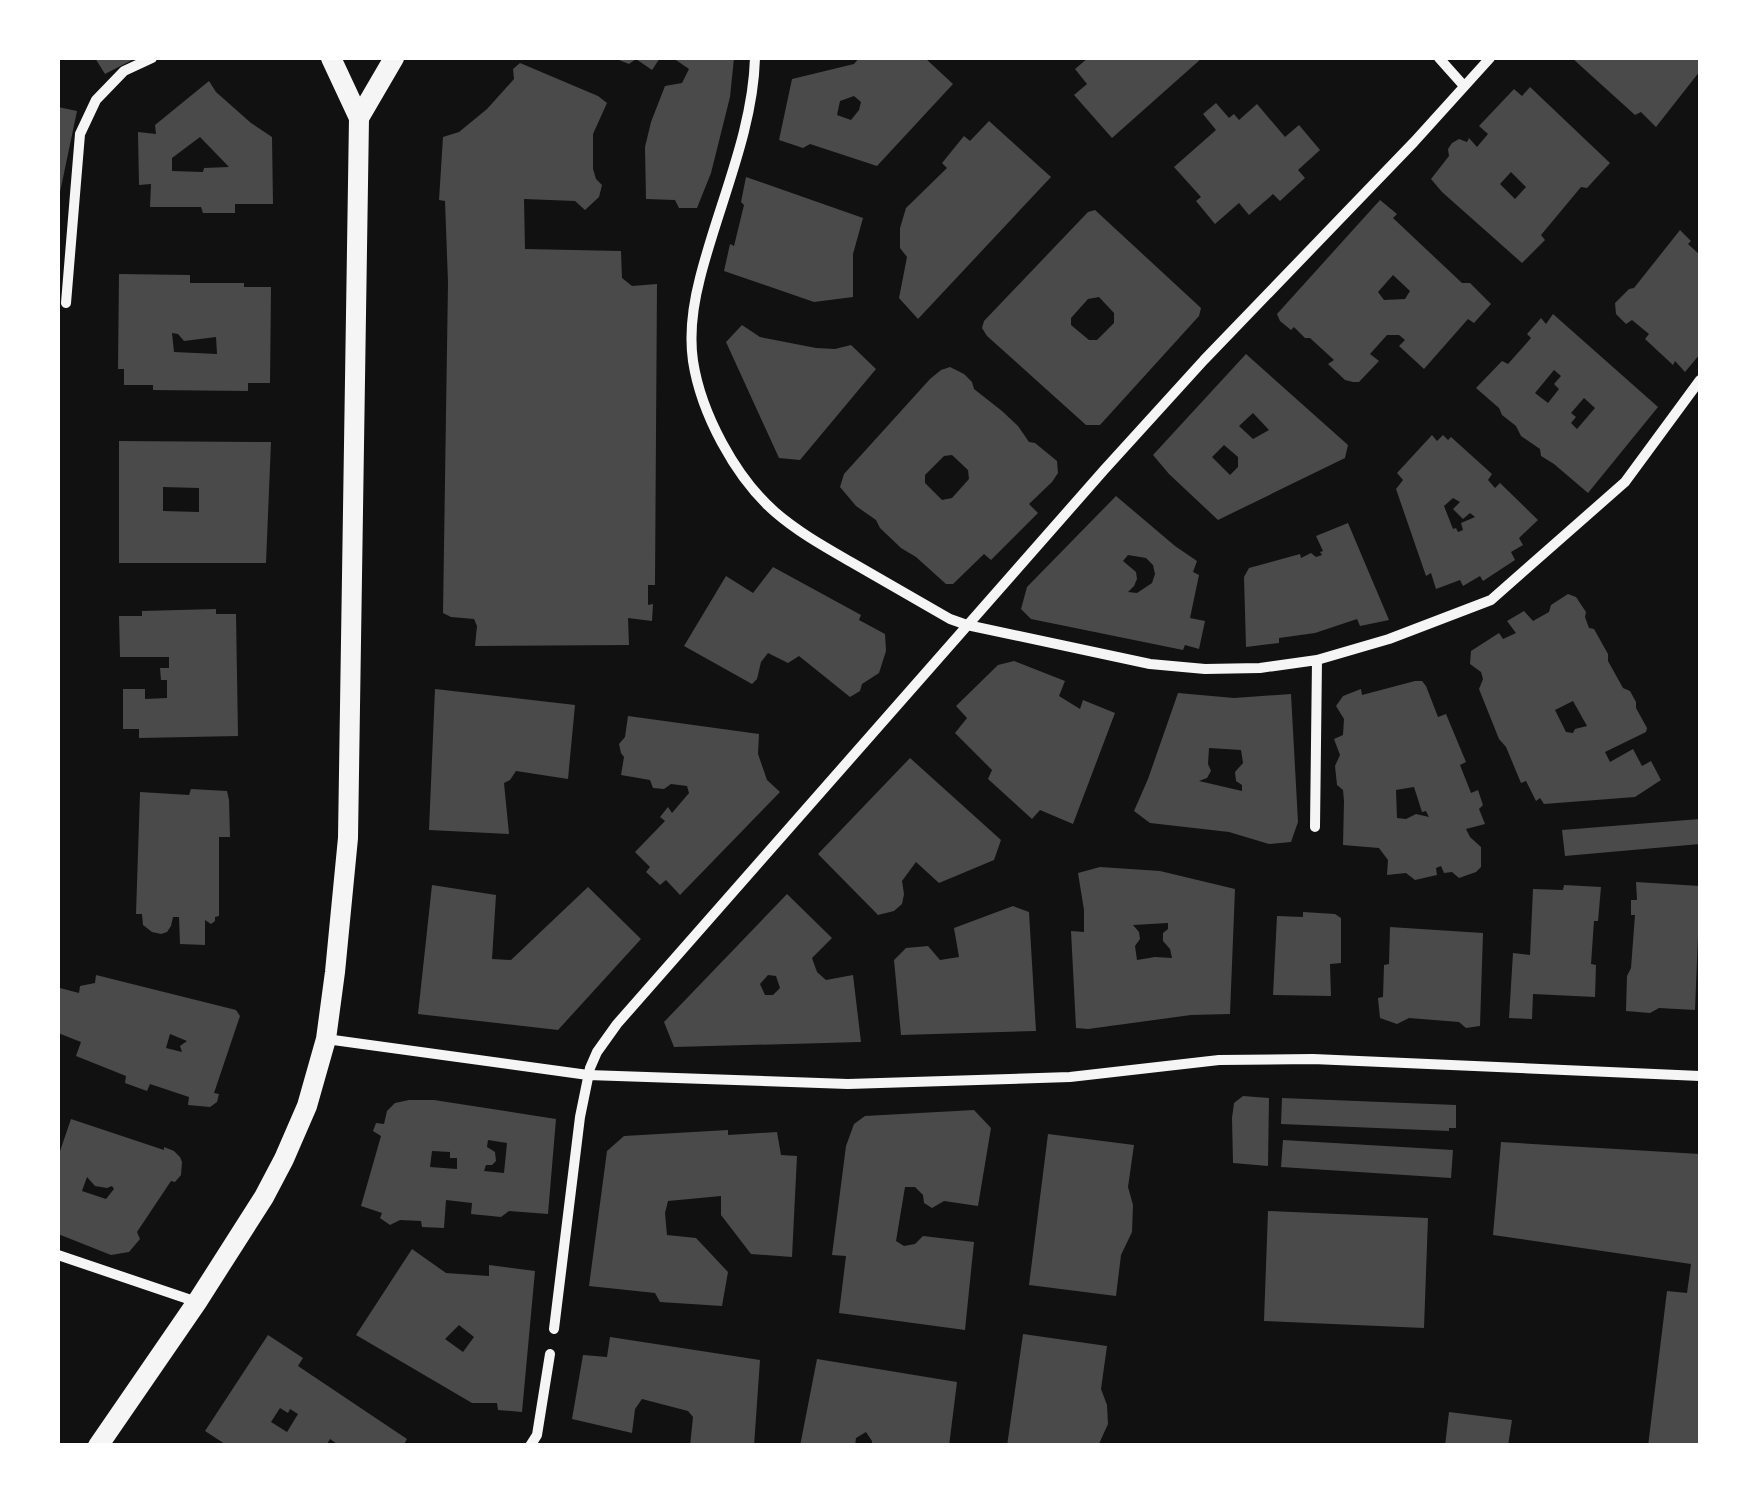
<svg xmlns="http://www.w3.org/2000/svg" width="1758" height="1503" viewBox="0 0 1758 1503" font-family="'Nunito Sans',sans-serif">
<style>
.building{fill:#4a4a4a;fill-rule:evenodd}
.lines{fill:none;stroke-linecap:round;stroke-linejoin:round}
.minor{stroke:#f5f5f5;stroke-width:10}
.secondary{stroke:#f5f5f5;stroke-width:20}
</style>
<rect width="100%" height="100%" fill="#111"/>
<path class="building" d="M 95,58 L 136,58 L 105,74 Z
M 614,58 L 660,58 L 652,70 L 636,59 L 629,64 Z
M 673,58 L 734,58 L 730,97 L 711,173 L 697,208 L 679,208 L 675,200 L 646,199 L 645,147 L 651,122 L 665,86 L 682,83 L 689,69 Z
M 859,58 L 925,58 L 953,84 L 877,166 L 810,144 L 803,148 L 779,140 L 792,79 L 854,64 ZM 854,96 L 861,102 L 859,110 L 851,120 L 837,115 L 840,101 Z
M 1088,58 L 1116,58 L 1117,59 L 1120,58 L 1202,58 L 1112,138 L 1074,95 L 1087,84 L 1075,69 Z
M 1572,58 L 1700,58 L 1700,71 L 1656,127 L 1641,112 L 1635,115 Z
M 520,63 L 598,96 L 607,103 L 593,134 L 593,169 L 596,179 L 602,185 L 599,197 L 585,210 L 575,201 L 524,199 L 525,249 L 621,251 L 622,278 L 632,286 L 657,284 L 655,585 L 648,585 L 648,605 L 653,604 L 652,621 L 628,618 L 629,645 L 475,646 L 477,626 L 474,619 L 451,617 L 443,613 L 448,282 L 445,201 L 439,200 L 443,137 L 459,132 L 487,109 L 514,79 L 513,69 Z
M 209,81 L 216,92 L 251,123 L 272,137 L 273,204 L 235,204 L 235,213 L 203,213 L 201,207 L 150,207 L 151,184 L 139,185 L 138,132 L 156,134 L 155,125 ZM 200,137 L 229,167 L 204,168 L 203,172 L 172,171 L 172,158 Z
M 1530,87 L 1610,163 L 1587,188 L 1581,187 L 1541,235 L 1545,240 L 1522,263 L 1442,192 L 1431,179 L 1449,156 L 1448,149 L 1452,143 L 1459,139 L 1467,142 L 1469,138 L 1477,147 L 1488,134 L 1479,126 L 1514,89 L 1522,96 ZM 1511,172 L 1526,187 L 1515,199 L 1500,184 Z
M 1216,103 L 1229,118 L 1234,114 L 1239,120 L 1257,104 L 1285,137 L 1299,125 L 1320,150 L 1298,170 L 1305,178 L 1280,201 L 1273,194 L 1249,215 L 1239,203 L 1215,224 L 1196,201 L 1201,197 L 1174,167 L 1216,130 L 1203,114 Z
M 58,107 L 77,111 L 59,197 L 58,197 Z
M 989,121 L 1051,177 L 918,319 L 899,298 L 907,257 L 900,248 L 900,228 L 906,208 L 947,168 L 942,163 L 964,136 L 970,141 Z
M 746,177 L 863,218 L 853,254 L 853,297 L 814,302 L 724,271 L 730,244 L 734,246 L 744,205 L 741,202 Z
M 1380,200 L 1397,214 L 1393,218 L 1462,283 L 1470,283 L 1491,304 L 1474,323 L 1468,319 L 1424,369 L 1399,346 L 1405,340 L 1399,335 L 1387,335 L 1370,354 L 1379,361 L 1359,382 L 1353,382 L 1345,380 L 1328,364 L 1334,360 L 1310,338 L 1305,338 L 1294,327 L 1291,330 L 1280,321 L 1277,314 ZM 1393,275 L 1410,291 L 1405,299 L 1384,300 L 1378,292 Z
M 1095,210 L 1201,308 L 1199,316 L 1100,425 L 1086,425 L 987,336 L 982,328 L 984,321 L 1088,212 ZM 1099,297 L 1114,313 L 1114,323 L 1097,340 L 1089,340 L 1071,325 L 1071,318 L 1088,299 Z
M 1680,230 L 1691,241 L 1688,244 L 1700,255 L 1700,354 L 1685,372 L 1675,361 L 1673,365 L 1645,339 L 1649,334 L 1632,320 L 1626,324 L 1616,314 L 1615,303 L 1629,289 L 1634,288 Z
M 119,274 L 190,275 L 190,283 L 244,283 L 244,287 L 271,287 L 270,383 L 248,383 L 248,391 L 153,390 L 153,385 L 124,385 L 124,369 L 118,369 ZM 172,333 L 178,334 L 184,341 L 216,337 L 217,354 L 174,352 Z
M 1553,314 L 1658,407 L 1588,493 L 1554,464 L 1541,456 L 1540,449 L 1521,436 L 1516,426 L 1502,415 L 1499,408 L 1476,388 L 1502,361 L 1508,364 L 1531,338 L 1527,334 L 1541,318 L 1546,324 ZM 1554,370 L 1561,376 L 1554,384 L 1559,389 L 1548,403 L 1535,393 ZM 1584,398 L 1595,408 L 1577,429 L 1571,423 L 1576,417 L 1571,413 Z
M 742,325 L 760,337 L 816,348 L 835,349 L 851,345 L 876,369 L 800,460 L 779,458 L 726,342 Z
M 1246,354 L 1348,445 L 1345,458 L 1218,520 L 1169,474 L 1153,455 ZM 1253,413 L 1269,430 L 1253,439 L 1239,426 ZM 1224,445 L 1238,457 L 1238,467 L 1230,475 L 1212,457 Z
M 950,367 L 964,374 L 972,382 L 974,389 L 1002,411 L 1018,426 L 1029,442 L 1035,443 L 1057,461 L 1058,473 L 1052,482 L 1029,504 L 1038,513 L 991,560 L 984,554 L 953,584 L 946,584 L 916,557 L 901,548 L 880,528 L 876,520 L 856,506 L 840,487 L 844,474 L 930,379 L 941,370 ZM 952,455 L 968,470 L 969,479 L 952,498 L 942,500 L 925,483 L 925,475 L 944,456 Z
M 1432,435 L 1437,441 L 1443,435 L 1448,440 L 1451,437 L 1492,474 L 1488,480 L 1495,488 L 1500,483 L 1538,520 L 1519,538 L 1523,545 L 1511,552 L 1515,560 L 1483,581 L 1480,576 L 1463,586 L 1460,580 L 1436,589 L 1431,573 L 1426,576 L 1396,489 L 1403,480 L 1397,473 ZM 1453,498 L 1460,502 L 1453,509 L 1463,519 L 1470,513 L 1475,517 L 1461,523 L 1463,530 L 1458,532 L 1456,528 L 1453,529 L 1444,506 Z
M 119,441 L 271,442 L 266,563 L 119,563 ZM 163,487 L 199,488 L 199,512 L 163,511 Z
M 1116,496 L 1175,546 L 1197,561 L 1193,572 L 1199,575 L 1190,618 L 1205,621 L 1199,649 L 1185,645 L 1183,650 L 1031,619 L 1021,609 L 1027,587 ZM 1128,555 L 1146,558 L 1153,565 L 1155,574 L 1152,583 L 1137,593 L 1128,592 L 1134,586 L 1137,579 L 1136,572 L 1123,561 Z
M 1348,523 L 1389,620 L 1360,626 L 1357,619 L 1315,633 L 1279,638 L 1279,643 L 1246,647 L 1244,577 L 1249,568 L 1300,554 L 1301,558 L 1311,553 L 1316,557 L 1322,555 L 1320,552 L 1323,551 L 1316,536 Z
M 773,567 L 861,615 L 859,620 L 885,634 L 886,651 L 879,673 L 862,684 L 860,691 L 850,697 L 799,656 L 788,663 L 768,653 L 761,662 L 757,679 L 752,684 L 684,646 L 726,576 L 753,593 Z
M 1568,594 L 1576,597 L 1586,612 L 1585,617 L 1589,628 L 1594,629 L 1608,654 L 1608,661 L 1623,688 L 1630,691 L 1636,702 L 1636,708 L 1647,728 L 1646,732 L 1605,752 L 1610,762 L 1633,749 L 1642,766 L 1651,761 L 1661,780 L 1635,797 L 1544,804 L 1540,798 L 1536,801 L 1526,781 L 1521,783 L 1506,747 L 1499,739 L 1479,689 L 1483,679 L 1481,672 L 1470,664 L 1471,651 L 1499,633 L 1503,639 L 1516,633 L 1507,621 L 1524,611 L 1533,621 L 1549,612 L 1551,605 ZM 1573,701 L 1587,726 L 1575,729 L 1573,733 L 1566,732 L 1555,710 Z
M 216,609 L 216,614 L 236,614 L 238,736 L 139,738 L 139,729 L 123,729 L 123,689 L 145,689 L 145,699 L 167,698 L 167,680 L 161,680 L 160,668 L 169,668 L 169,657 L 120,657 L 119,616 L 142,616 L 142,611 Z
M 1014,661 L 1065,681 L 1059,696 L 1080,709 L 1083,700 L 1115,713 L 1073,824 L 1040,810 L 1032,819 L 988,779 L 992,770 L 955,733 L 967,718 L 956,706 L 998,665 Z
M 1415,681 L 1422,681 L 1426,686 L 1438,717 L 1446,714 L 1466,762 L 1460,765 L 1471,793 L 1478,790 L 1483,805 L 1479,809 L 1485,824 L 1466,829 L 1470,837 L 1481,847 L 1481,867 L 1476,872 L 1459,878 L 1452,872 L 1444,873 L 1441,866 L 1436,868 L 1437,875 L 1415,880 L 1406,873 L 1387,875 L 1388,860 L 1379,848 L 1343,845 L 1344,801 L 1343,790 L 1337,785 L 1335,766 L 1340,755 L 1334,739 L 1343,735 L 1344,719 L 1336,706 L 1343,696 L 1361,689 L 1362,695 ZM 1414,787 L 1422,812 L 1426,811 L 1429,817 L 1416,814 L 1406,819 L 1397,818 L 1396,790 Z
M 435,689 L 575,705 L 568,779 L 516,771 L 510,780 L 504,783 L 509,834 L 429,830 Z
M 1178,693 L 1234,698 L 1291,694 L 1298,822 L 1291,842 L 1269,844 L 1229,832 L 1150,823 L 1134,811 L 1148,779 ZM 1209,748 L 1241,750 L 1243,763 L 1235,772 L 1236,781 L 1242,785 L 1242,791 L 1199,781 L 1207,778 L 1211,771 L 1208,764 Z
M 628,716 L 759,734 L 758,754 L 767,780 L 780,792 L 680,895 L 666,880 L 660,885 L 646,872 L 650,867 L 635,852 L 665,821 L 660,817 L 668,807 L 672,813 L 689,793 L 687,786 L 671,784 L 664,789 L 653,788 L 650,780 L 621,775 L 624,757 L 621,753 L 619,744 L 625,737 Z
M 910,758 L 1001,840 L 994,860 L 939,883 L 916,862 L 902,881 L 904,894 L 902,904 L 894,911 L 878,915 L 818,854 Z
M 191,789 L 227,791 L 229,800 L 230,837 L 219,837 L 219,916 L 215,917 L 215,921 L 211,924 L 205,920 L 205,945 L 180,944 L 179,917 L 173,917 L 171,926 L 167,932 L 161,934 L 152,932 L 143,925 L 142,914 L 136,914 L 140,792 L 189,795 Z
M 1700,819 L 1700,844 L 1565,856 L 1562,830 Z
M 1100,867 L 1160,871 L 1235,889 L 1230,1014 L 1191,1015 L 1088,1029 L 1076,1028 L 1071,931 L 1084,932 L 1084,910 L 1078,873 ZM 1168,923 L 1168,929 L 1163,933 L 1163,941 L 1170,949 L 1172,958 L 1155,957 L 1137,960 L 1135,946 L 1140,939 L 1139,932 L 1133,925 Z
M 1636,882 L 1700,886 L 1695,1010 L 1659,1008 L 1650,1013 L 1626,1011 L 1627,976 L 1631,968 L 1635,915 L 1631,915 L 1631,900 L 1637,900 Z
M 432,885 L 496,895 L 492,959 L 511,960 L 588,887 L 641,939 L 558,1030 L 418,1014 Z
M 1564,885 L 1601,887 L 1598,921 L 1594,921 L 1591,964 L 1596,965 L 1595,997 L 1533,994 L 1532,1019 L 1509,1018 L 1513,953 L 1530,955 L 1533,889 L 1563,890 Z
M 787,894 L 832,938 L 812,958 L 817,972 L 826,980 L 853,975 L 861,1042 L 674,1047 L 664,1022 ZM 768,975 L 776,976 L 780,988 L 773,995 L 765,995 L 760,984 Z
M 1013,906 L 1029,912 L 1036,1031 L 901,1035 L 894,960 L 906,948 L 928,946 L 940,960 L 959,957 L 954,928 Z
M 1303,912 L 1335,914 L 1341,918 L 1341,963 L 1330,964 L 1331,996 L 1273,995 L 1277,916 L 1303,917 Z
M 1390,927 L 1483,933 L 1480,1026 L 1466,1028 L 1459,1022 L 1409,1018 L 1397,1024 L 1380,1018 L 1378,998 L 1383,997 L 1384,965 L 1389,964 Z
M 96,975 L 236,1010 L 240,1016 L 214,1093 L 219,1094 L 217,1102 L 210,1107 L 188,1105 L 189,1097 L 150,1084 L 147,1091 L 125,1083 L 126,1076 L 76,1056 L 81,1042 L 58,1033 L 60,988 L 79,993 L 80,986 L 95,983 ZM 170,1034 L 187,1041 L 180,1046 L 182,1052 L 166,1048 Z
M 1243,1096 L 1269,1098 L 1268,1166 L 1233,1163 L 1232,1118 L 1234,1103 Z
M 1282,1098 L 1456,1105 L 1456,1128 L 1449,1128 L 1449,1131 L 1281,1124 Z
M 409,1100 L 434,1100 L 556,1119 L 548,1214 L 509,1211 L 501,1217 L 471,1214 L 472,1203 L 446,1200 L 444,1228 L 422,1227 L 421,1221 L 400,1220 L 390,1225 L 380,1218 L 382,1213 L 361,1206 L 381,1136 L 373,1131 L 376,1123 L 384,1124 L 387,1111 L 395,1103 ZM 488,1140 L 507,1143 L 504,1173 L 484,1171 L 486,1165 L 492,1165 L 496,1161 L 495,1152 L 487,1147 ZM 432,1151 L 450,1152 L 450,1158 L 457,1158 L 457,1169 L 430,1167 Z
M 974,1110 L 991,1128 L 978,1206 L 944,1201 L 932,1208 L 924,1203 L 923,1195 L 915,1187 L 905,1187 L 896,1241 L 904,1246 L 915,1244 L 923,1236 L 974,1242 L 965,1330 L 839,1313 L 846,1256 L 832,1255 L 846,1146 L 854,1124 L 865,1116 Z
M 71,1119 L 164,1150 L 164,1147 L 174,1151 L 180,1157 L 182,1162 L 181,1175 L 175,1182 L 171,1181 L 137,1232 L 140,1239 L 129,1252 L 111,1255 L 58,1234 L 58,1157 ZM 87,1177 L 95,1186 L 107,1188 L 112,1186 L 114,1189 L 106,1199 L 82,1191 Z
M 728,1130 L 728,1135 L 777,1132 L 781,1155 L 797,1156 L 792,1257 L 751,1254 L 721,1215 L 721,1196 L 668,1201 L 665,1213 L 667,1235 L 696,1238 L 728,1272 L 722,1306 L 660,1302 L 655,1293 L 589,1286 L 607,1151 L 624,1136 Z
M 1048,1134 L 1134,1145 L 1128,1187 L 1133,1205 L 1132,1232 L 1121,1255 L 1116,1296 L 1029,1285 Z
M 1283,1140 L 1453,1150 L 1451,1178 L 1281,1167 Z
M 1501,1142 L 1700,1154 L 1700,1446 L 1648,1446 L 1667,1291 L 1687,1293 L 1691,1264 L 1493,1235 Z
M 1268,1211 L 1428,1218 L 1424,1328 L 1264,1321 Z
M 412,1249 L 446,1273 L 489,1276 L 489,1265 L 535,1271 L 522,1412 L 498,1410 L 497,1403 L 472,1403 L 356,1335 ZM 459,1325 L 474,1337 L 463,1352 L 445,1339 Z
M 1023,1334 L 1107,1346 L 1101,1389 L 1107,1405 L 1108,1424 L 1098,1446 L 1007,1446 Z
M 268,1335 L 303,1358 L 298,1366 L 407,1439 L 403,1446 L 340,1446 L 330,1439 L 326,1446 L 228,1446 L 205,1431 ZM 280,1408 L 288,1413 L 290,1409 L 298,1414 L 287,1432 L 271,1422 Z
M 610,1337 L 760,1360 L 754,1446 L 690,1446 L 693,1417 L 688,1411 L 642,1399 L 635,1409 L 632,1433 L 572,1419 L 583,1355 L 607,1357 Z
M 817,1359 L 957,1382 L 949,1446 L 919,1443 L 913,1446 L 872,1446 L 872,1441 L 866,1432 L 856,1438 L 855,1446 L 800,1446 Z
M 1449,1412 L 1512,1420 L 1508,1446 L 1445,1446 Z"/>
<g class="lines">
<path class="minor" d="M 755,58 C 753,132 718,206 700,278 C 693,305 689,333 693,361 C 701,413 735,477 775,512 C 798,532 825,547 851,562 C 884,581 917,600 950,619 L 967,625 L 1150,664 L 1205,669 L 1260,668 L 1317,660 L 1389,639 L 1491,600 L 1625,482 L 1700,380
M 1439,58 L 1464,86
M 66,303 L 80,134 L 96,100 L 124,71 L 152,58
M 1315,827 L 1317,660
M 326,1039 L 588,1075 L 848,1084 L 1070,1077 L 1219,1060 L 1313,1059 L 1700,1076
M 58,1255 L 197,1302
M 554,1329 L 580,1117 L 590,1068 L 597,1052 L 617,1024 L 1104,470 L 1204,360 L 1414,142 L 1490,58
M 530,1446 L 537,1435 L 550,1354"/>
<path class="secondary" d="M 359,118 L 394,58
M 98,1446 L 197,1302 L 264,1197 L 284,1159 L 307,1106 L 326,1039 L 335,972 L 348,838 L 359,118 L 331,58"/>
</g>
<rect width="1758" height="1503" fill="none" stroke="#ffffff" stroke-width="120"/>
</svg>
